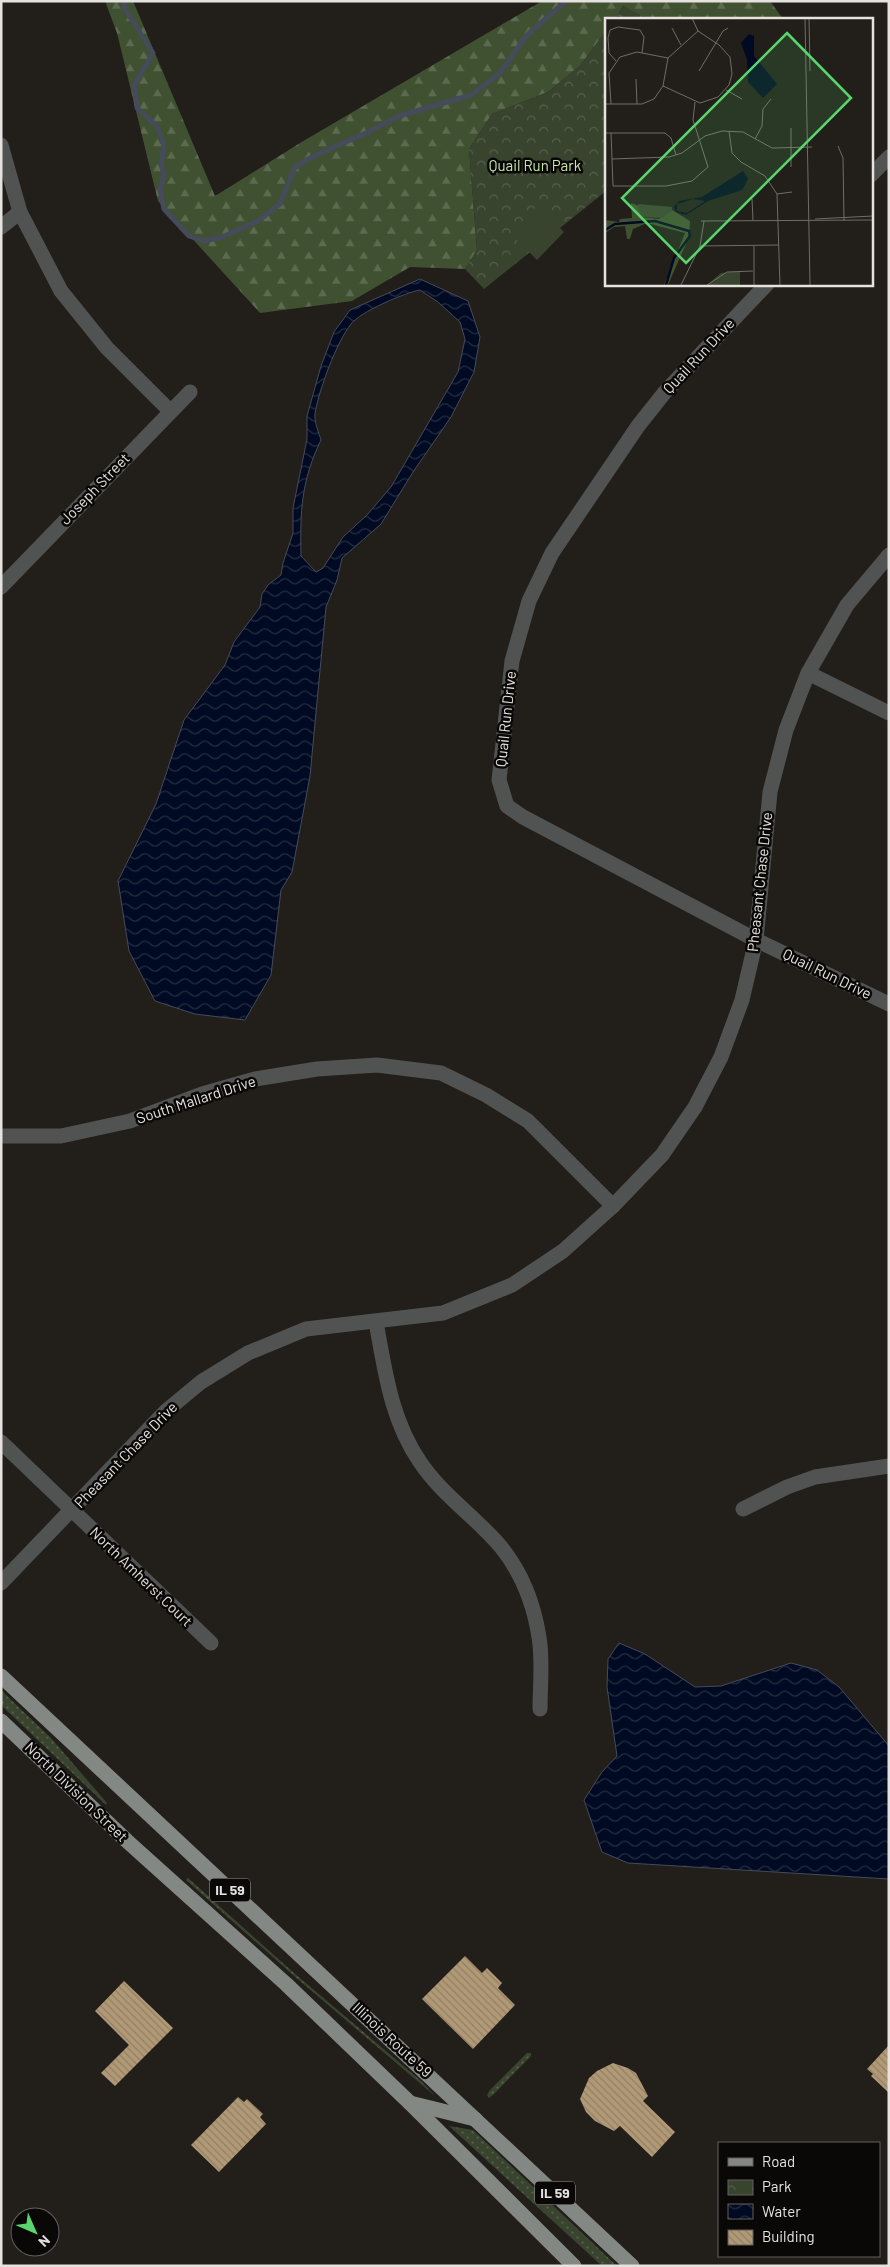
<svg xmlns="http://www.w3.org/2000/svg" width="890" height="2267" font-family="Barlow,sans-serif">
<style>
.grass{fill:url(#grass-dots)}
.forest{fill:url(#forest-firs)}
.park{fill:url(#park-crowns)}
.pitch{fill:#39442f}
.water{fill:url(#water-waves);stroke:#454b5b;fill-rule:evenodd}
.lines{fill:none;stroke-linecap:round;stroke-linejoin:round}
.stream{stroke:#454b5b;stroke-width:5}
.building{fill:url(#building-back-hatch)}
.street{stroke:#515352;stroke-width:15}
.primary{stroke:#838884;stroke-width:15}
.labels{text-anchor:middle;stroke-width:5;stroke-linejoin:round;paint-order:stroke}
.shield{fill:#0a0807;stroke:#a4a19f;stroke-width:1}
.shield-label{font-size:14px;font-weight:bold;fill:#e6e2e0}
.park-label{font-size:15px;fill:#c6e6ab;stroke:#0a0807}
.street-label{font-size:15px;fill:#e6e2e0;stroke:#0a0807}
.inset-river{fill:none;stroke:#000a22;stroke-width:2.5}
.inset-road{fill:none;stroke:#706c69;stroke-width:1}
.view{fill:#5ad56e;fill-opacity:0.15;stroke:#5ad56e;stroke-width:2.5}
.inset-edge{fill:none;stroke:#e6e2e0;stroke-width:2.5}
</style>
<defs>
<pattern id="grass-dots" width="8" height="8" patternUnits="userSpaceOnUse" patternTransform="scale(1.25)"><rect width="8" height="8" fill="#39442f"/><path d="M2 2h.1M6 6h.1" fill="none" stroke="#565f4d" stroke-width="1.8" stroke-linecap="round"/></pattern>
<pattern id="forest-firs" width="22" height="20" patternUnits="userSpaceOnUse" patternTransform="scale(1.25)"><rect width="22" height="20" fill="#405131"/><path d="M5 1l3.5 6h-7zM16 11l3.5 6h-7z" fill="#5c6a4f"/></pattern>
<pattern id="park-crowns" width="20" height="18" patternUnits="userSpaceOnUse" patternTransform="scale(1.25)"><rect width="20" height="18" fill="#39442f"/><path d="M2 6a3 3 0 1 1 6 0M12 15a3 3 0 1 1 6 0" fill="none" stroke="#565f4d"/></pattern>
<pattern id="water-waves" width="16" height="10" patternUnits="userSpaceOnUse" patternTransform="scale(1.25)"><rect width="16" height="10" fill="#000a22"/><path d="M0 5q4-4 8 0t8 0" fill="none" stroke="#252d42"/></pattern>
<pattern id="building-back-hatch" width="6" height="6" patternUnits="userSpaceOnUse" patternTransform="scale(1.25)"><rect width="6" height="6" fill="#b19976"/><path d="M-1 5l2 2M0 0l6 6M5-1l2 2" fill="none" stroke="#918067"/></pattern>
</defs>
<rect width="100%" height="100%" fill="#221e1a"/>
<g class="grass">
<polygon points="1,1690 51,1738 107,1803 106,1805 1,1705"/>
<polygon points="188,1878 294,1973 420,2080 435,2096 293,1975 186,1880"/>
<polygon points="527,2053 531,2053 531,2056 494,2094 489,2098 487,2095 490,2090"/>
<polygon points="449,2126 473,2130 617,2266 602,2266"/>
</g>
<polygon class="forest" points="105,1 133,1 215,196 300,143 542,1 770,1 783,19 646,19 623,6 615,19 606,19 606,31 580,66 548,92 492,114 469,149 477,250 465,269 410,267 352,301 260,313 158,201 117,33"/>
<g class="park">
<polygon points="623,6 645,17 646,19 615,19"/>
<polygon points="606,31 606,191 484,289 465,269 477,250 469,149 492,114 548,92 580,66"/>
</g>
<polygon class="pitch" points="538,205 564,232 537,260 511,234"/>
<g class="water">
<path d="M420 279 468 301 480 337 474 372 451 417 413 472 381 524 342 558 337 580 326 607 310 776 292 872 281 890 271 975 245 1020 195 1014 155 1001 129 951 118 881 156 804 184 720 225 665 234 642 260 607 262 594 268 585 281 575 283 563 293 533V508L307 439V416L321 366 334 332 350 310ZM420 290 438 302 460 322 465 339 458 372 391 487 367 515 343 537 323 568 316 572 301 556C300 512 301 481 321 440 319 433 314 422 315 414 318 392 337 341 351 324 360 312 404 293 420 290Z"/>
<polygon points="619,1643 645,1654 695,1687 721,1686 791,1663 817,1670 839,1687 889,1746 889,1879 628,1863 602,1852 584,1800 602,1772 617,1756 607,1687 608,1659"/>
</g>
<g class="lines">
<polyline class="stream" points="124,1 125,9 153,53 134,85 137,108 157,126 164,145 161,164 164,175 160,190 164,209 189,236 204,241 222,237 258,221 280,204 295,167 314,156 366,133 399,116 471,95 499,74 526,36 566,1"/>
</g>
<g class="building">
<polygon points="465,1956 482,1973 487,1968 502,1983 498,1988 515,2005 473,2049 422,1999"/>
<polygon points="124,1981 173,2028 115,2086 101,2073 129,2045 95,2011"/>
<polygon points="889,2045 889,2093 871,2076 873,2074 867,2069"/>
<polygon points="613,2063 628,2068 636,2073 648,2096 643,2101 675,2132 652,2157 620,2126 614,2131 595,2121 586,2112 580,2099 589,2078 597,2071"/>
<polygon points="238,2097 244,2102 247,2099 263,2114 260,2117 266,2124 219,2172 191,2145"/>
</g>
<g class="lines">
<g class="street">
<polyline points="1,145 20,212 61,291 107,348 170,411"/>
<polyline points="871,175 889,157"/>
<polyline points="1,227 20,212"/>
<polyline points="767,284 665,392 638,426 552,553 529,601 512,661 499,780 507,806 523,817 756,940 889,1004"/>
<polyline points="1,587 190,392"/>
<polyline points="808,673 889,713"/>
<polyline points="1,1136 61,1136 130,1121 202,1094 255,1079 317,1069 377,1065 441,1073 486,1095 528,1121 613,1206"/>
<path d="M376 1322C385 1371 391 1420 420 1462 442 1495 476 1517 501 1547 522 1573 534 1605 539 1637 543 1660 540 1686 540 1709"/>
<polyline points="1,1442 211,1643"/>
<polyline points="743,1509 787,1487 815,1477 889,1466"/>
<polyline points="1,1583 166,1411 201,1382 248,1353 306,1329 443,1313 512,1285 563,1251 613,1206 662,1155 695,1107 721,1057 742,1000 756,940 770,792 786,730 808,673 847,605 889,555"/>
</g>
<g class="primary">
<polyline points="1,1676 632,2266"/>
<polyline points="1,1721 127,1841 286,1984 410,2103 574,2266"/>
<polyline points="410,2103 475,2119"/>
</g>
</g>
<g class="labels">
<g class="shield">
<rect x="210" y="1878.5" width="40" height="23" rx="4"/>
<rect x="535" y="2181.5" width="40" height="23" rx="4"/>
</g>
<g class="shield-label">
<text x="230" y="1895">IL 59</text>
<text x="555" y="2198">IL 59</text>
</g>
<g class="park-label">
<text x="535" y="171">Quail Run Park</text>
</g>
<g class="street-label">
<text transform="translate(699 356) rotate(-47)" y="5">Quail Run Drive</text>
<text transform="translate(95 489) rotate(-46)" y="5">Joseph Street</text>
<text transform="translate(506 719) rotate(-84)" y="5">Quail Run Drive</text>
<text transform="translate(760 882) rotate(-84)" y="5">Pheasant Chase Drive</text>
<text transform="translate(827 974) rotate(26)" y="5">Quail Run Drive</text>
<text transform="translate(196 1100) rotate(-18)" y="5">South Mallard Drive</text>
<text transform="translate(126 1455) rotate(-46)" y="5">Pheasant Chase Drive</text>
<text transform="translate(141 1577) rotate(44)" y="5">North Amherst Court</text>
<text transform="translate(76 1792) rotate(44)" y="5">North Division Street</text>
<text transform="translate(392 2040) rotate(43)" y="5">Illinois Route 59</text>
</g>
</g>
<g transform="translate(605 18)">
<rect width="268" height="268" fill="#221e1a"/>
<path d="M26 185 37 189 36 199 54 201 67 192 85 203 84 219 63 267H59L80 215 42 205 28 211 25 221H22L20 208 9 209 0 215V202L14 204 15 201 27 200Z" fill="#405131"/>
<path d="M33 186 67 189V192L58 200 36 199ZM135 253V267H102L116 255Z" fill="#39442f"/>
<path d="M144 16 149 18V38L172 66 158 80 143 64 142 41 136 25ZM138 153 143 161 137 172 103 183 81 197 71 194 69 189 74 183 97 179ZM88 181 100 183 82 195 72 193V186Z" fill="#000a22" fill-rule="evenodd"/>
<path class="inset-river" d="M0 212 10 206 50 203 84 213 85 218 69 240 61 267"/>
<path class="inset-road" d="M200 0 205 267M204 0 205 53M67 10 76 27M11 43 4 35 3 20 5 12 13 9 35 12 39 19 37 35M94 53 118 13 123 10M31 61 32 86M58 68 95 85 113 79 124 67 127 56 125 39 114 27 93 13 87 0M121 72 137 81M0 86H37L49 81 58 68 63 40 93 13M6 86 4 55 15 39 32 34 63 40M186 110V149M124 113 127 135 136 144 160 158 172 176 175 267M0 115H60L66 120 71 137M6 115 8 168H61L87 163 103 149 88 102 90 84M150 121 157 108 158 91 166 81M233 128 238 140 239 203M7 141 64 139 77 135 100 118 117 113 138 114 167 130 207 129M172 176 187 174M147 181 148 202M210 201 268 198M96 203 268 202M95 228 174 227M76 267 95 228 99 203M102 267 122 254 148 253M149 267V228"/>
<path class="view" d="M182 15 246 80 81 245 17 180Z"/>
<rect width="268" height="268" class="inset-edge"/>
</g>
<rect width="890" height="2267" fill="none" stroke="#e6e2e0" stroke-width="5"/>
<rect x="718" y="2142" width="162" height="115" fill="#0a0807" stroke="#625f5e"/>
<rect x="728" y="2158" width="25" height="8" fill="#838884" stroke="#625f5e"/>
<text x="762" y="2167" font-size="15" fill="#e6e2e0">Road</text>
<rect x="728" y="2180" width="25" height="15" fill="url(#park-crowns)" stroke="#625f5e"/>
<text x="762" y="2192" font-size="15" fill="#e6e2e0">Park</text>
<rect x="728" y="2204" width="25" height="15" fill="url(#water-waves)" stroke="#625f5e"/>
<text x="762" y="2217" font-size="15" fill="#e6e2e0">Water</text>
<rect x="728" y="2230" width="25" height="15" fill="url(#building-back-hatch)" stroke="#625f5e"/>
<text x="762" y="2242" font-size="15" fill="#e6e2e0">Building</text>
<g transform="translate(35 2232) rotate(135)"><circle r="24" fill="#0a0807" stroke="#625f5e"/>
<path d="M0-4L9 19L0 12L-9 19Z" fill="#5ad56e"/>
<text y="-8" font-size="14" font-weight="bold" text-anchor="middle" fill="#e6e2e0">N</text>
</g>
</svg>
